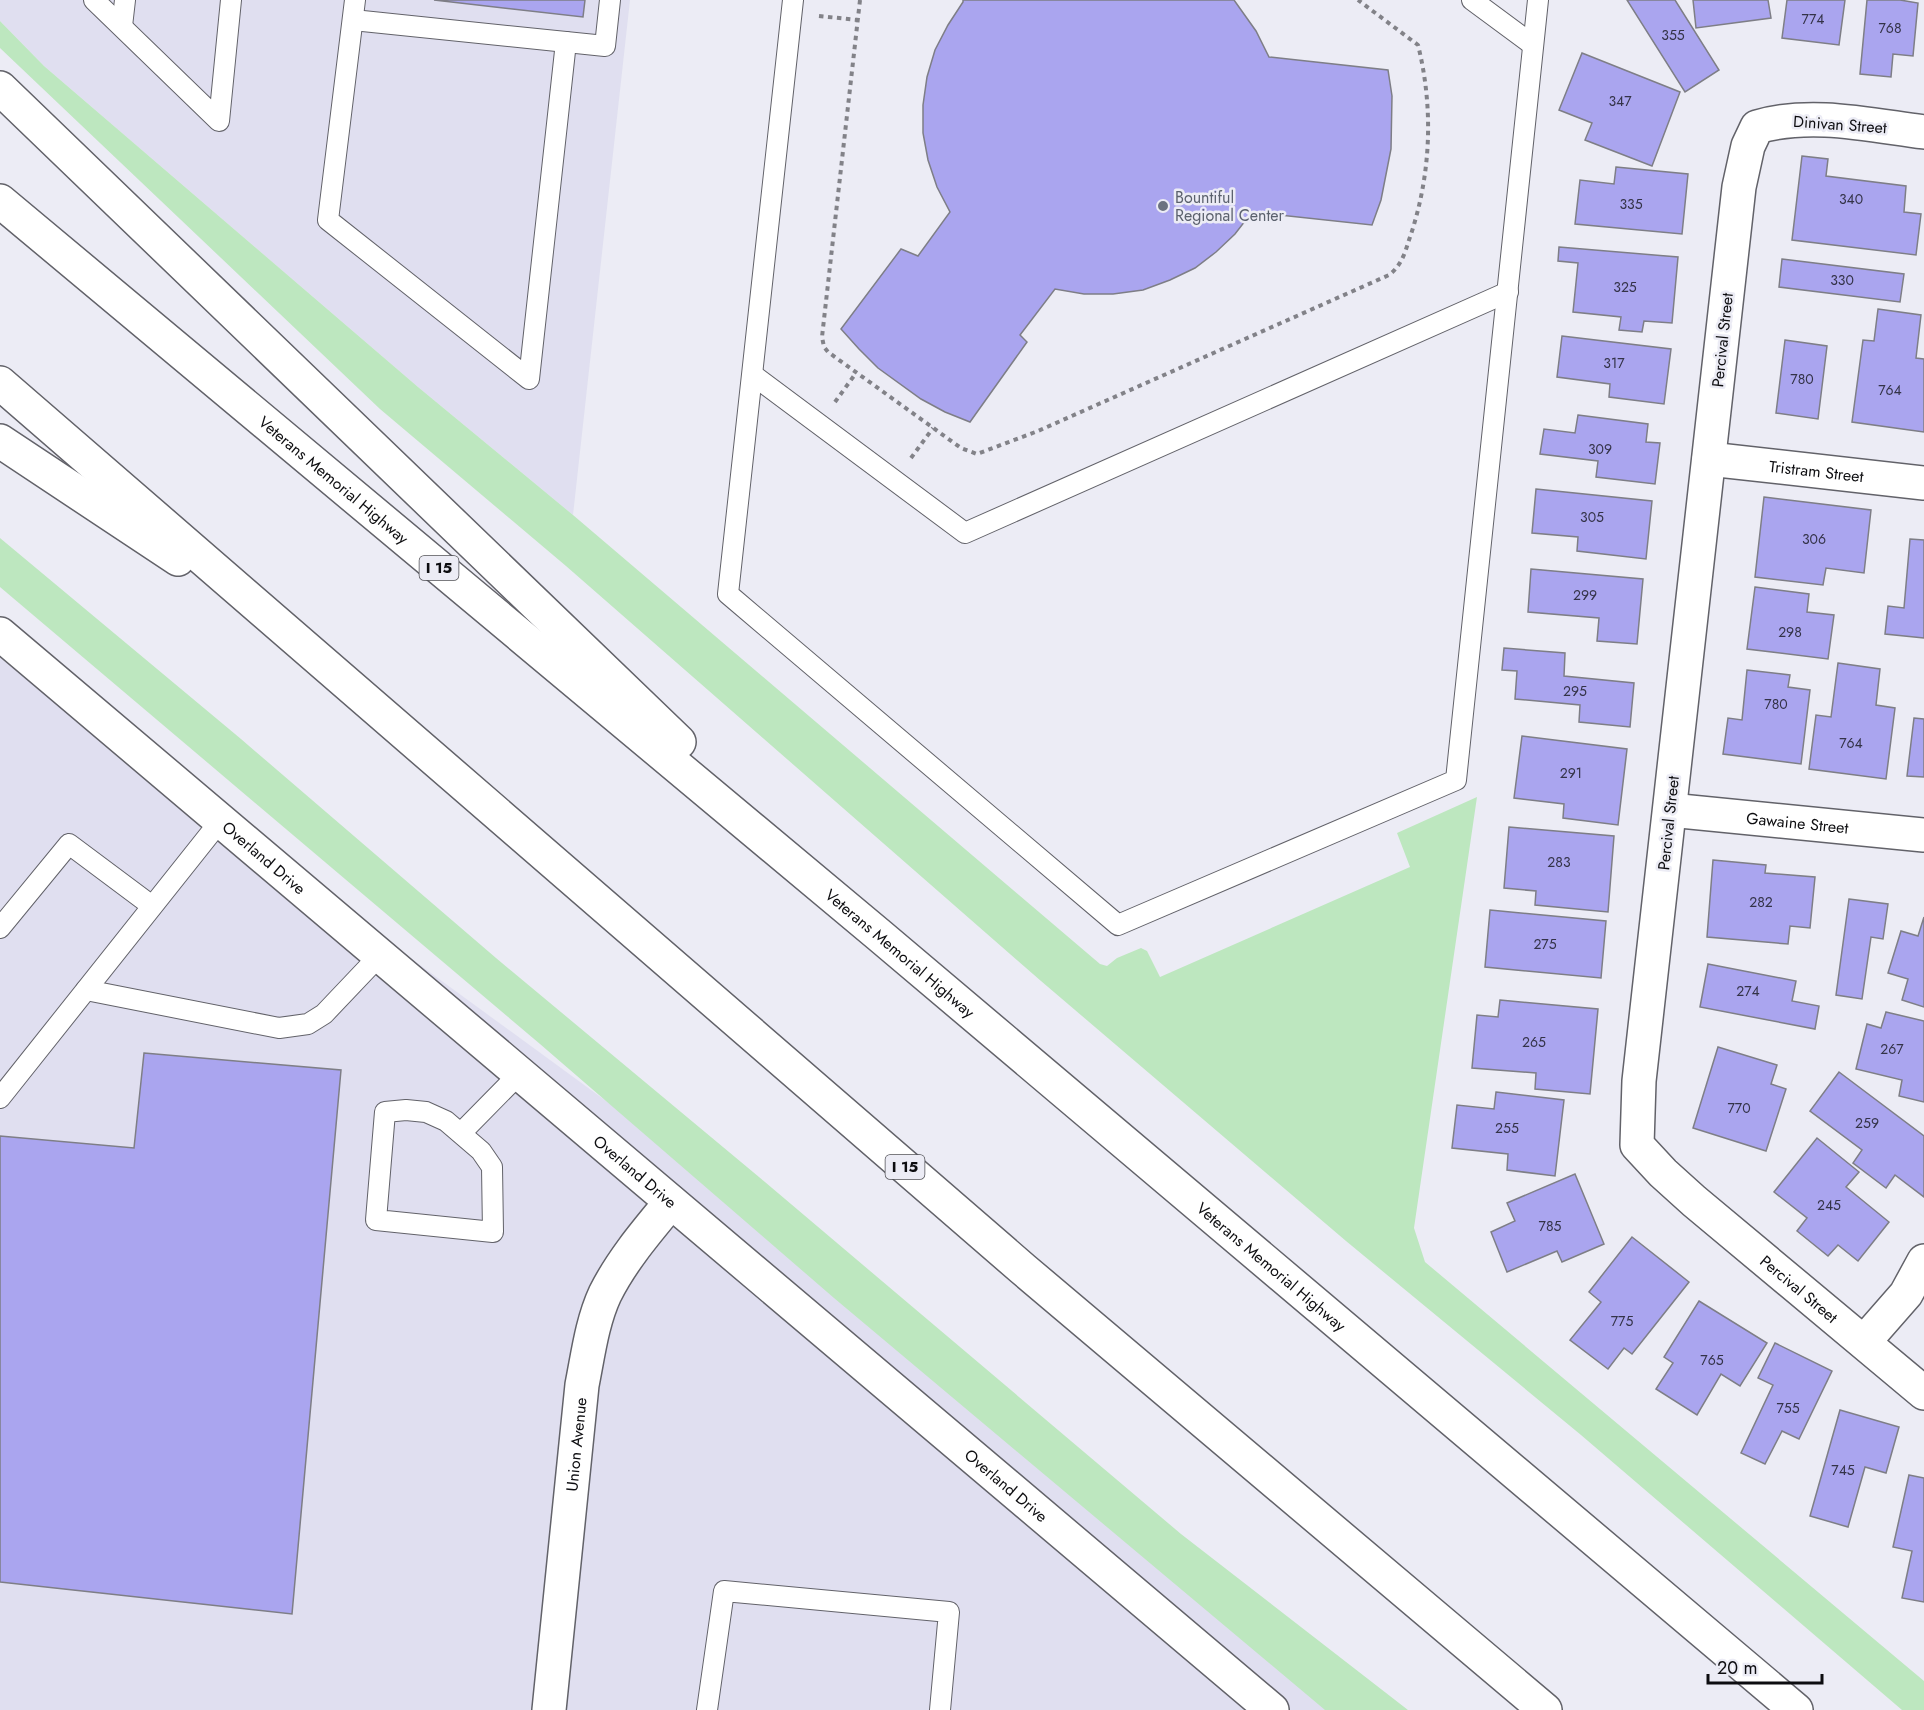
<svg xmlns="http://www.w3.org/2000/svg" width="1924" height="1710" font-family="Jost,sans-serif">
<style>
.built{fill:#e0dff0}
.green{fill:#bde7bf}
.building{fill:#aaa5ef;stroke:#7e7e86;stroke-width:1.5}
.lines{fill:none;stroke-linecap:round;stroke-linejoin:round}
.service-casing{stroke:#626269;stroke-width:22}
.minor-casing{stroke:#626269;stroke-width:36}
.motorway-casing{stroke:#626269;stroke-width:36}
.path{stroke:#828288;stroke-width:4;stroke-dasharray:4.5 4.5;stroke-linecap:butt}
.service{stroke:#fff;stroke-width:20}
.minor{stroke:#fff;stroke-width:33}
.motorway{stroke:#fff;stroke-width:33}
.worship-dot{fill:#6b7280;stroke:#ececf5;stroke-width:2}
.labels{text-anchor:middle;stroke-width:5;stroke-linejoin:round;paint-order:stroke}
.number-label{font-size:14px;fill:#343348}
.shield{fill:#ececf5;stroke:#505055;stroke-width:1.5}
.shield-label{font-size:15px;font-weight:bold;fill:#0d0d10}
.street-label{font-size:16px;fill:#0d0d10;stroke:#ececf5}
.worship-label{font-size:16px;fill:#5b616d;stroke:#ececf5;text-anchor:start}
</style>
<rect width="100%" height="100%" fill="#ececf5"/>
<g class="built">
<polygon points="0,0 630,0 573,515 418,387 44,66 0,21"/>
<polygon points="0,658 870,1294 1367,1710 0,1710"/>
</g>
<g class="green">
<polygon points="0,21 44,66 418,387 573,515 1100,964 1107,966 1117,958 1141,948 1147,951 1160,977 1410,867 1397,833 1477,797 1414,1228 1425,1262 1924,1681 1924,1710 1902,1710 1581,1435 1346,1241 1041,981 566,566 380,409 0,48"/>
<polygon points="0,538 241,739 496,958 759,1177 1181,1534 1408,1710 1325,1710 834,1298 540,1044 0,587"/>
</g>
<g class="building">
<polygon points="434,0 585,0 583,17"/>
<polygon points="963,0 1234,0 1256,31 1269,57 1388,70 1392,96 1391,149 1381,200 1372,225 1252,212 1235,234 1216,252 1195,268 1170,280 1143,290 1113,294 1084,294 1055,289 1020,335 1027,342 970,422 945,412 921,399 878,368 859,349 841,329 901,249 918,256 950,212 937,187 928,160 923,133 923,105 927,77 935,50 948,25 963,2"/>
<polygon points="1627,0 1675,0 1719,70 1685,92"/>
<polygon points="1693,0 1768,0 1771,18 1696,28"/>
<polygon points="1787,0 1845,0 1839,45 1782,38"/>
<polygon points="1867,0 1900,0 1918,3 1913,56 1893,54 1891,77 1860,74"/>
<polygon points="1582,53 1680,92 1652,166 1585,140 1592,123 1559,110"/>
<polygon points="1802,156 1828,159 1826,176 1906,186 1904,212 1921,214 1916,255 1792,240"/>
<polygon points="1616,167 1688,174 1682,234 1575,224 1580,180 1614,184"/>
<polygon points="1559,247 1678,257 1672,323 1644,321 1642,332 1619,330 1621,317 1573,312 1578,263 1558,261"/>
<polygon points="1782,259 1904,274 1900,302 1779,287"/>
<polygon points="1878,309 1921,315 1916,358 1924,359 1924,432 1852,422 1863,340 1874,341"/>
<polygon points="1562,336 1671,349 1664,404 1609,397 1610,384 1557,377"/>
<polygon points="1785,340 1827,346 1818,419 1776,413"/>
<polygon points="1578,415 1648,424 1646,442 1660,443 1655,484 1596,477 1598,461 1540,454 1544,429 1575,433"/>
<polygon points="1536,489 1652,501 1646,559 1577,551 1578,537 1532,533"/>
<polygon points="1764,497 1871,510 1864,573 1826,568 1823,585 1755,577"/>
<polygon points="1910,539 1924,540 1924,638 1885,634 1888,606 1904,608"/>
<polygon points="1531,569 1643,579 1637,644 1597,641 1599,618 1528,612"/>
<polygon points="1755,587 1809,594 1807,612 1834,615 1828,659 1747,649"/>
<polygon points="1504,648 1565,653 1564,676 1634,683 1630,727 1579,722 1580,705 1515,699 1517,671 1502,670"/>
<polygon points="1838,663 1880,669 1876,705 1895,708 1886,779 1809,769 1816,715 1831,717"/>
<polygon points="1747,670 1790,675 1788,687 1810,690 1801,764 1723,754 1728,718 1742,720"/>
<polygon points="1914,718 1924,719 1924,777 1907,776"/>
<polygon points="1522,736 1627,749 1618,825 1563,818 1564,804 1514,798"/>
<polygon points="1509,827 1614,836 1608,912 1535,905 1536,891 1504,888"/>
<polygon points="1713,860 1766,865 1765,873 1815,877 1810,928 1790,926 1788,944 1707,937"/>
<polygon points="1849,899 1888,904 1883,939 1871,937 1862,999 1836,995"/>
<polygon points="1490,910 1606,921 1601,978 1485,967"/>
<polygon points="1924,917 1924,1007 1902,1000 1908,979 1888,973 1901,931 1918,936"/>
<polygon points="1708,964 1796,981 1792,1001 1819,1006 1815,1029 1700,1007"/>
<polygon points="1500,1000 1598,1009 1590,1094 1535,1089 1536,1073 1472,1068 1477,1015 1498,1017"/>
<polygon points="1886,1012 1924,1021 1924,1102 1899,1096 1902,1080 1856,1069 1867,1024 1881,1028"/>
<polygon points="1718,1047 1777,1065 1771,1084 1786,1089 1766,1151 1693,1128"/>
<polygon points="144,1053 341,1070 292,1614 0,1582 0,1136 134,1148"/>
<polygon points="1839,1072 1924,1136 1924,1197 1895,1175 1886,1188 1853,1163 1862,1150 1810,1111"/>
<polygon points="1496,1092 1564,1100 1555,1176 1507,1170 1508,1154 1452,1148 1457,1105 1494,1109"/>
<polygon points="1817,1138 1859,1172 1846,1187 1889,1222 1858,1261 1838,1245 1828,1256 1797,1231 1807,1218 1774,1192"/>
<polygon points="1575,1174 1604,1244 1562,1262 1557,1251 1507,1272 1491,1232 1515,1221 1507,1203"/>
<polygon points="1632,1237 1689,1282 1632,1354 1624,1348 1608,1369 1570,1340 1601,1302 1589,1292"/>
<polygon points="1699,1301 1767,1343 1740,1386 1721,1374 1697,1415 1656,1389 1673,1363 1664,1357"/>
<polygon points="1775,1343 1832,1371 1799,1439 1782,1431 1765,1464 1741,1453 1773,1385 1758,1378"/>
<polygon points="1840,1410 1899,1427 1886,1473 1865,1467 1848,1527 1810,1516"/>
<polygon points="1909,1475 1924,1478 1924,1602 1902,1598 1912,1551 1893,1547"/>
</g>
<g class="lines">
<defs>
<g id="service">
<polyline points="94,0 219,121 231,0"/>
<polyline points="355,0 328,220 529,379 566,42"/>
<polyline points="793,0 728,594 1118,925 1456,780 1538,0"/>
<polyline points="1472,0 1533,45"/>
<polyline points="353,20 605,46 610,0"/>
<polyline points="122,26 125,0"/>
<polyline points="753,375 965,533 1508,292"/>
<polyline points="0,928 69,844 152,906"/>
<polyline points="86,990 279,1028 308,1024 324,1014 380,955"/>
<polyline points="0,1098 221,820"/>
<polygon points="406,1110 426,1112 446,1121 481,1151 492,1167 493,1232 376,1220 385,1112"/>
<polyline points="461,1133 520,1073"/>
<polyline points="707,1710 724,1591 949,1612 940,1710"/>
</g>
<g id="minor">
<path id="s1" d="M1924 132C1870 125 1811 111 1757 127L1748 146 1739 187 1639 1081 1637 1145 1663 1173 1694 1201 1924 1393"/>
<path id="s2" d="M1709 459 1924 483"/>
<path id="s3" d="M0 634 1272 1710"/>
<path id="s4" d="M1670 810 1924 835"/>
<polyline points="1864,1342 1906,1294 1924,1261"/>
<path id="s5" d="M549 1710 582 1385C588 1355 592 1322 605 1294 622 1260 647 1231 671 1202"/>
</g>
<g id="motorway">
<polyline points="0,88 679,742"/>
<path id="s6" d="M0 201 879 935 1796 1710"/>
<polyline points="0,383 1023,1269 1545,1710"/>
<polyline points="0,441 178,559"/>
</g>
</defs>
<use href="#service" class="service-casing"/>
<use href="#minor" class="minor-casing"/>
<use href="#motorway" class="motorway-casing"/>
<g class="path">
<path d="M860 0 822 337 824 347 828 352 961 448 977 454 1038 431 1389 275C1401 266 1405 253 1409 240 1431 177 1434 109 1418 45L1358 0"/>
<polyline points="819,16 858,20"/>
<polyline points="835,402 856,373"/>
<polyline points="911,458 933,428"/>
</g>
<use href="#service" class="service"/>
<use href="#minor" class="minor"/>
<use href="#motorway" class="motorway"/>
</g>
<circle class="worship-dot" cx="1163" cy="206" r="6"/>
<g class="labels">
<g class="number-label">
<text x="1813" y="24">774</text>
<text x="1890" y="33">768</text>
<text x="1673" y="40">355</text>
<text x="1620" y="106">347</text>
<text x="1851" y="204">340</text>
<text x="1631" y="209">335</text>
<text x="1842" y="285">330</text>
<text x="1625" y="292">325</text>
<text x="1614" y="368">317</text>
<text x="1802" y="384">780</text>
<text x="1890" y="395">764</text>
<text x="1600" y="454">309</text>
<text x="1592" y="522">305</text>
<text x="1814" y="544">306</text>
<text x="1585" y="600">299</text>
<text x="1790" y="637">298</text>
<text x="1575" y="696">295</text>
<text x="1776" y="709">780</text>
<text x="1851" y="748">764</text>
<text x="1571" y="778">291</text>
<text x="1559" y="867">283</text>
<text x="1761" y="907">282</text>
<text x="1545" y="949">275</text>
<text x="1748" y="996">274</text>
<text x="1534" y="1047">265</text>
<text x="1892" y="1054">267</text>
<text x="1739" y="1113">770</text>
<text x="1867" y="1128">259</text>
<text x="1507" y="1133">255</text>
<text x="1829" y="1210">245</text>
<text x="1550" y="1231">785</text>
<text x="1622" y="1326">775</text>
<text x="1712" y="1365">765</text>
<text x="1788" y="1413">755</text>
<text x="1843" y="1475">745</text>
</g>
<g class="shield">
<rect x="419.5" y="556" width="39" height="24" rx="4.5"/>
<rect x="885.5" y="1155" width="39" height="24" rx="4.5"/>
</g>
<g class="shield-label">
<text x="439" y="573">I 15</text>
<text x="905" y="1172">I 15</text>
</g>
<g class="street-label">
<text transform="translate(1840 124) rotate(4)" y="6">Dinivan Street</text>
<text transform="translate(1722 340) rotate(-84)" y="6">Percival Street</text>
<text dy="6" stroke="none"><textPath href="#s2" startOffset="108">Tristram Street</textPath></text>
<text dy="6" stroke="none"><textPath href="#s6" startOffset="435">Veterans Memorial Highway</textPath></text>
<text transform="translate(1668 823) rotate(-84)" y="6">Percival Street</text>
<text dy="6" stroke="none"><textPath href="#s4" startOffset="128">Gawaine Street</textPath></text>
<text dy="6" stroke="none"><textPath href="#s3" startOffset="346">Overland Drive</textPath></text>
<text dy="6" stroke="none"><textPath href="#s6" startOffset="1173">Veterans Memorial Highway</textPath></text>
<text dy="6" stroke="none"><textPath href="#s3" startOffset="832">Overland Drive</textPath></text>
<text dy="6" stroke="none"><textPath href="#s6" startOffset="1659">Veterans Memorial Highway</textPath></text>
<text dy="6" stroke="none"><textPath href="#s1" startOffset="1412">Percival Street</textPath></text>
<text dy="6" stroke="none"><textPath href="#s5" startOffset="267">Union Avenue</textPath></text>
<text dy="6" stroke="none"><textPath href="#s3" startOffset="1318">Overland Drive</textPath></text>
</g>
<g class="worship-label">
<text x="1175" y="203">Bountiful<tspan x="1175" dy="18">Regional Center</tspan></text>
</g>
</g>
<path d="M1708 1674v9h114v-9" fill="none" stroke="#0d0d10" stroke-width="3"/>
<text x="1717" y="1674" font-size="18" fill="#0d0d10" stroke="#ececf5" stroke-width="4.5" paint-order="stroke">20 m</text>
</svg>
